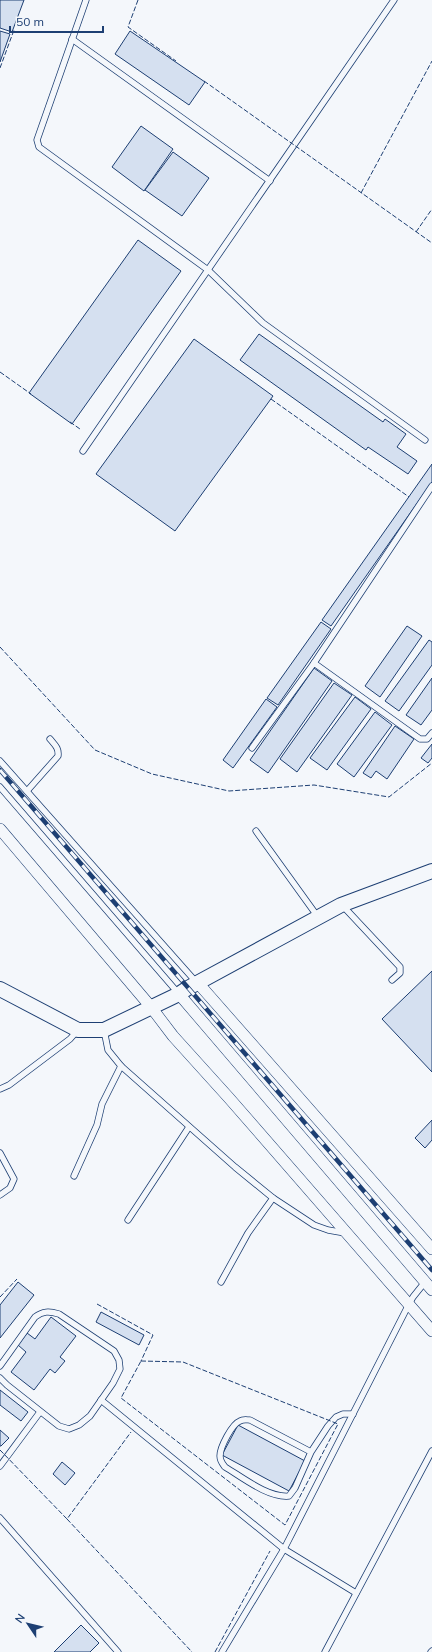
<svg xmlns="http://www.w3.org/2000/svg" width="432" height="1652" font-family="Mulish,sans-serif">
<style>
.building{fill:#d5e0f0;stroke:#1d3f73}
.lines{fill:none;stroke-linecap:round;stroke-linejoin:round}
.service-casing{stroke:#1d3f73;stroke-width:7}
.minor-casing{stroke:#1d3f73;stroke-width:12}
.tertiary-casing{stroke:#1d3f73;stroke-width:16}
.service{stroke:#f4f7fb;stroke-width:5.5}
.minor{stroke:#f4f7fb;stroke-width:11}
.tertiary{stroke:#f4f7fb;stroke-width:14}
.rail-casing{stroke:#1d3f73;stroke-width:4.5}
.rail{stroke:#f4f7fb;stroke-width:3;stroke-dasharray:9;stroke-linecap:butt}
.fence{stroke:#1d3f73;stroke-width:1;stroke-dasharray:5 2;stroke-linecap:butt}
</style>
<rect width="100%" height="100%" fill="#f4f7fb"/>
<g class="building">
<polygon points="0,0 24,0 12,32 0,28"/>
<polygon points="0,31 10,34 0,62"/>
<polygon points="130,31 205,82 189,105 115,54"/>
<polygon points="141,126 173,149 144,191 112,167"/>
<polygon points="173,152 209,178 182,216 145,190"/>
<polygon points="138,240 181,271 72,424 29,393"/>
<polygon points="259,334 383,422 385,419 406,434 397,447 417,461 408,474 368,447 366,450 240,360"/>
<polygon points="194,339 273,396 175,531 96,474"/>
<polygon points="432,464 432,482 331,626 322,620"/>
<polygon points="321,622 331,629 278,705 267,698"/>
<polygon points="407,626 422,636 380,697 365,686"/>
<polygon points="429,640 432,642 432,665 399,711 385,701"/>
<polygon points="314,668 332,681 268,773 250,760"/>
<polygon points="432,678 432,710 421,725 406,715"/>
<polygon points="334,683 352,695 297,772 280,759"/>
<polygon points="355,697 371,709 327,770 310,758"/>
<polygon points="266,699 277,707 233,768 223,760"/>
<polygon points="375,712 392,725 354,777 337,764"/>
<polygon points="395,726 414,739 387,779 376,771 371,778 363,773"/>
<polygon points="432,744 432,758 428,763 421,758"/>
<polygon points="432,971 432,1072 382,1019"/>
<polygon points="432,1120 432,1140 425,1148 415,1138"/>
<polygon points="18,1282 34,1295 0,1338 0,1305"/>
<polygon points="101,1312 144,1335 139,1345 96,1322"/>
<polygon points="51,1317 76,1336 60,1357 65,1361 55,1373 50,1369 34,1390 11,1372 26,1352 18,1345 27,1333 35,1339"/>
<polygon points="0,1390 28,1412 21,1421 0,1405"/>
<polygon points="238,1425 305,1461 289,1491 222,1455"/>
<polygon points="0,1430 9,1438 1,1446 0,1446"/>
<polygon points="62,1462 75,1473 65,1485 53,1474"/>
<polygon points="81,1625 99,1643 90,1652 54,1652"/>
</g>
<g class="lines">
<defs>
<g id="service">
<polyline points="86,0 37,140 39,147 208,270 263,323 425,440"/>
<polyline points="72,39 270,181"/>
<polyline points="83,451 394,0"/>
<polyline points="314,663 432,486"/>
<polyline points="252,748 314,663 420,739 427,739 432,733"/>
<polyline points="0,761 197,983"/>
<polyline points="0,787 179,994"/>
<path d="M27 791 58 756C59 748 55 745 50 739"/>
<polyline points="256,831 318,917"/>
<polyline points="342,905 400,967 400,973 392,980"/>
<polyline points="104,1030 108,1050 121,1066 235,1167 273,1198 314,1225 328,1230 345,1233"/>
<polyline points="0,1089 9,1085 70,1039 78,1030"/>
<polyline points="0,1153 14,1179 10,1188 0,1195"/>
<polyline points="74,1176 97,1125 102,1104 121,1066"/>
<polyline points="128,1220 189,1127"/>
<polyline points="221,1282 248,1233 273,1198"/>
<path d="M0 1366 35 1317C43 1311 49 1311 59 1314L114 1351 119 1360 120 1369 113 1383 90 1416 79 1425 69 1429 59 1426 7 1385 0 1378"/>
<polyline points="101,1400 284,1549 356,1593"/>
<path d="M311 1452 250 1420C247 1420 243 1419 240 1421 232 1424 220 1447 220 1456 220 1461 222 1463 225 1467 242 1477 268 1498 289 1496L295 1488 311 1452 328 1426 336 1417 343 1414H353"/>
<polyline points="0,1466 40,1412"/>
<polyline points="0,1518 118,1652"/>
<polyline points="222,1652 284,1549 409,1304 413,1297 425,1282"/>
<polyline points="325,1652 432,1451"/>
<polyline points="431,1652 432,1651"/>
</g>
<g id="minor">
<polyline points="0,829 151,1007 173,1036 229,1098 432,1331"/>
<polyline points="198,983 432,1249"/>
<polyline points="179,994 432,1290"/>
</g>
<polyline id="tertiary" points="0,989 78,1030 104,1030 179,994 188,988 341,905 432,871"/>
</defs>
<use href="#service" class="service-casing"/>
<use href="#minor" class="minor-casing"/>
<use href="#tertiary" class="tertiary-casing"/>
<use href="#service" class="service"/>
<use href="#minor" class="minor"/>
<use href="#tertiary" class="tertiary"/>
<defs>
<polyline id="rail" points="0,770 432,1270"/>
</defs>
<use href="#rail" class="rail-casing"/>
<use href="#rail" class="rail"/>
<g class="fence">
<polyline points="138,0 128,27 176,61"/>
<polyline points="0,68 14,30"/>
<polyline points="204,81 432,243"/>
<polyline points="361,193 432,61"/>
<polyline points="416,232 432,209"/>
<polyline points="0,372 31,394"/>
<polyline points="271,399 409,497"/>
<polyline points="70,422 80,429"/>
<polyline points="0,647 95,750 152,774 229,791 314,785 389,797 432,763"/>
<polyline points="0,1297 17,1279"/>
<polyline points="97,1304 153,1335 141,1361"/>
<polygon points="141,1361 183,1362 338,1424 285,1525 121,1398"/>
<polyline points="0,1450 67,1519 131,1432"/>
<polyline points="67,1519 192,1652"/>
<polyline points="215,1652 270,1551"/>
</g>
</g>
<g transform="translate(28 1624) rotate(305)" stroke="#f4f7fb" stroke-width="3" paint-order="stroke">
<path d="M0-3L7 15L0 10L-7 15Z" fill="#1d3f73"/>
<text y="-6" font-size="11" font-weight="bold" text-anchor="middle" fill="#1d3f73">N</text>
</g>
<path d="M10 26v6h93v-6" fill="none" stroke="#1d3f73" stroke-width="2"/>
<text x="16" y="26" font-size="12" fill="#1d3f73" stroke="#f4f7fb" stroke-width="3" paint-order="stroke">50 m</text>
</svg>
